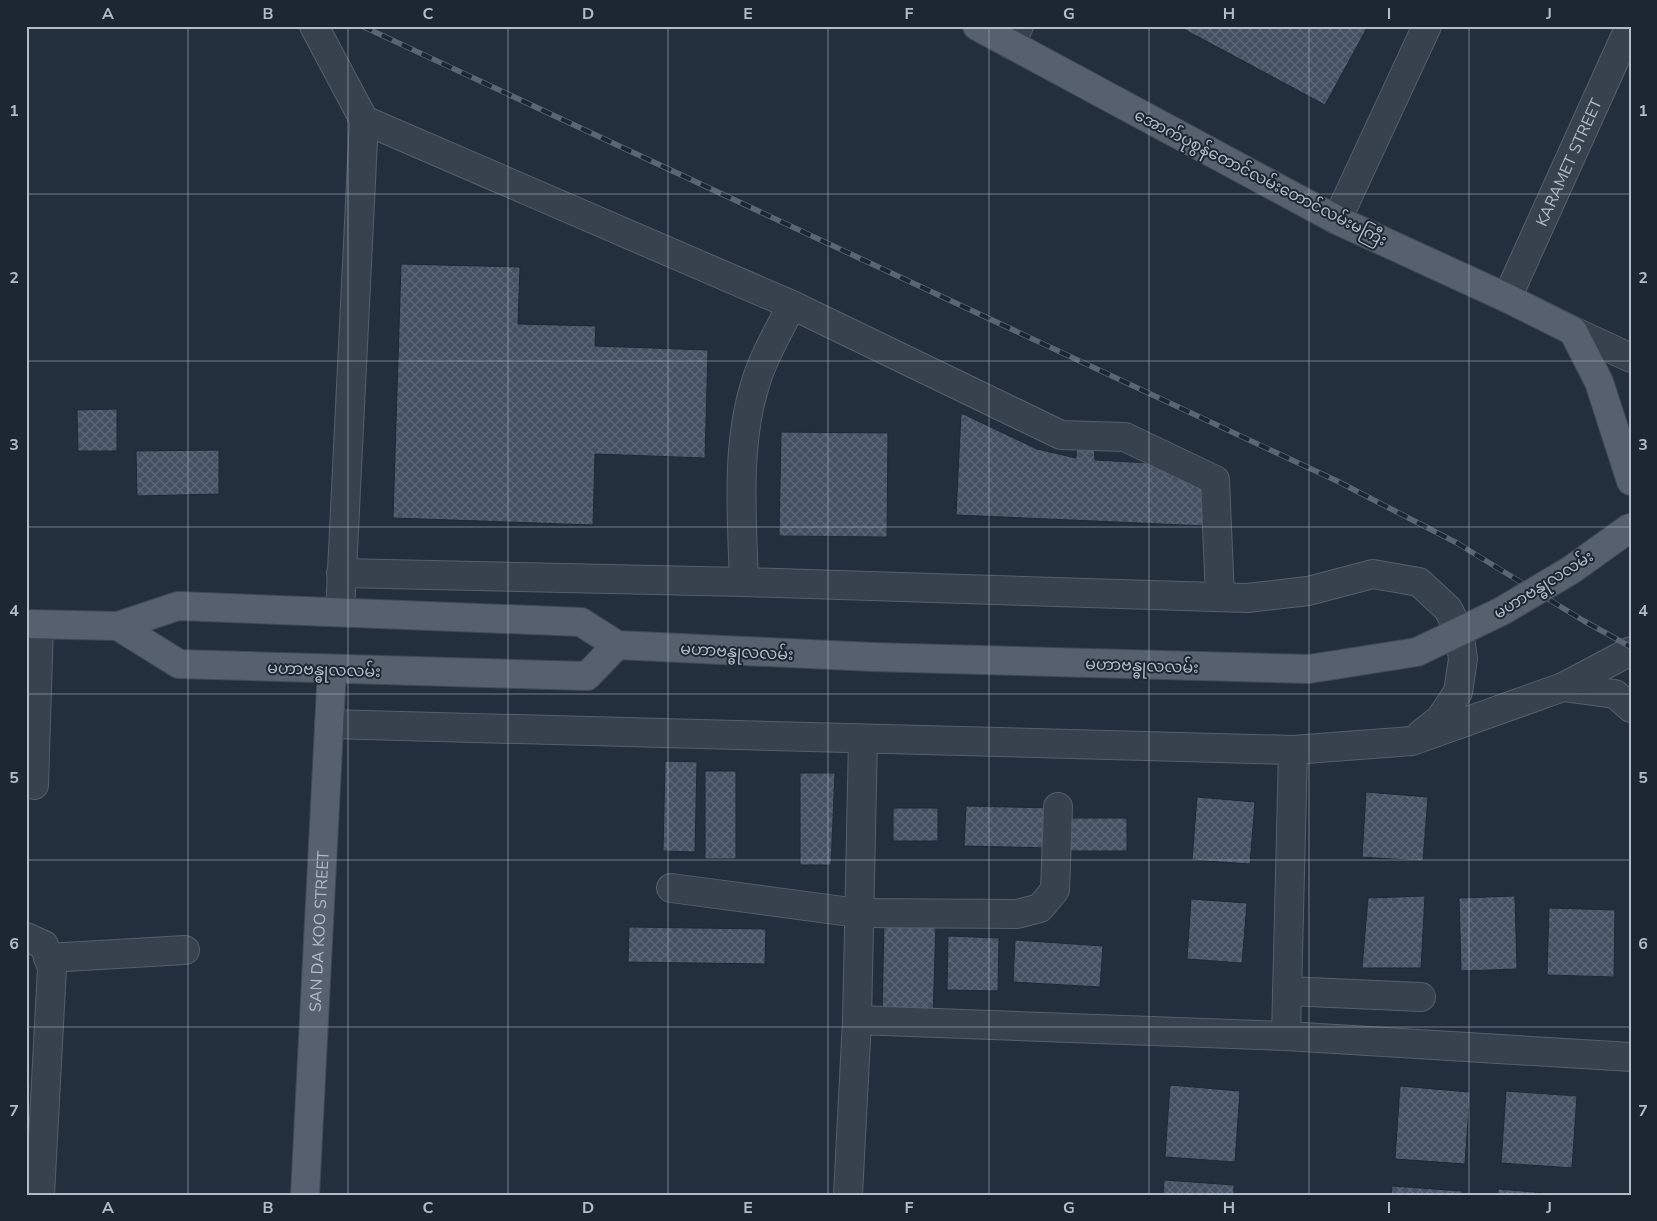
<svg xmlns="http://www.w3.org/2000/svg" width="1657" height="1221" font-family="'Nunito Sans','Noto Sans Myanmar',sans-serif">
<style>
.building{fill:url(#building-cross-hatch);stroke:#1f2835}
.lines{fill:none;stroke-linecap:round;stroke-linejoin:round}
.minor-casing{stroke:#565f6c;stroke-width:30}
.major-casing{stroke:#414a57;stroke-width:30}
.minor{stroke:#38414e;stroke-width:28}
.major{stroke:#56606e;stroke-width:28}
.rail-casing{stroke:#5a6575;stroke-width:5.5}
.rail{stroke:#1d2633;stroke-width:4;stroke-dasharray:11;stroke-linecap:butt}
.major-bridge-casing{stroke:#414a57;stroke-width:30;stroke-linecap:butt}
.major-bridge{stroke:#56606e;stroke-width:28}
.grid{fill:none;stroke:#b4bcc9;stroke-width:1;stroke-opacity:0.55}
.labels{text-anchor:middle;stroke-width:4;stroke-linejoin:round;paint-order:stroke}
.street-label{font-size:16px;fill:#b4bcc9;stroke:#1d2633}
.neatline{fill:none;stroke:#b4bcc9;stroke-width:2}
.grid-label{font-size:16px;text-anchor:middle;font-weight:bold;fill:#b4bcc9}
</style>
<defs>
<pattern id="building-cross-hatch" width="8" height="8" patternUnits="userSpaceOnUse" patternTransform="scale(1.25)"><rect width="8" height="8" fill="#455162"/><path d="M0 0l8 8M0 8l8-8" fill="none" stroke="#5d6877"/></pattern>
</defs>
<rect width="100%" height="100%" fill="#242f3e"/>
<g class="building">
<polygon points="1178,26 1368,26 1325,105"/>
<polygon points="401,264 520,267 518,324 596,326 595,346 708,350 705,458 595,454 593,525 393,518"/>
<polygon points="117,409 117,451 78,451 77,410"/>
<polygon points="961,413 1037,449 1076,458 1077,438 1094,441 1095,460 1149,463 1205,488 1207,526 956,515"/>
<polygon points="781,432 888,433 887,537 779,536"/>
<polygon points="219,450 219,494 137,496 136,451"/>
<polygon points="665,761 697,762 695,852 663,851"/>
<rect x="705" y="771" width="31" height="88"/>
<polygon points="800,773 835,773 831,865 800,865"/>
<polygon points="1366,792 1428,797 1423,861 1362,857"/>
<polygon points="1197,797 1255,802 1250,864 1192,860"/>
<polygon points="966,806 1053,808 1052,848 964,846"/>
<rect x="893" y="808" width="45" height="33"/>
<rect x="1070" y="818" width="57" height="33"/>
<polygon points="1425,896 1421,968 1362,968 1368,898"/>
<polygon points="1515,896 1517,969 1461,971 1459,898"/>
<polygon points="1191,899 1247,903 1242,963 1187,959"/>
<polygon points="1549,908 1615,910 1614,977 1547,975"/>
<polygon points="884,922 936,923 933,1017 882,1016"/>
<polygon points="629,927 766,929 765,964 628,962"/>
<polygon points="948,936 999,938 998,991 947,990"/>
<polygon points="1015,940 1103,946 1100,987 1013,982"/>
<polygon points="1170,1085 1240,1091 1235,1162 1165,1157"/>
<polygon points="1400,1086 1470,1092 1465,1164 1395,1159"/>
<polygon points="1506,1091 1577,1096 1572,1168 1501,1163"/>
<polygon points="1164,1180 1234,1185 1234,1195 1163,1195"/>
<polygon points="1392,1186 1462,1191 1462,1195 1391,1195"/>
<polygon points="1498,1189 1569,1195 1498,1195"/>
</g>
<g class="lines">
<defs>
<g id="minor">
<polyline points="314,26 364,120 340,612"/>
<polyline points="1010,44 1019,26"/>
<polyline points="364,120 792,305 1061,435 1125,437 1215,480 1220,597"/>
<polyline points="1337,220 1427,26"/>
<path id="s1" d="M1507 298 1630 26"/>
<polyline points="1573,331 1631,358"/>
<polyline points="341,573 744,582 1247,598 1308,591 1373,574 1419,582 1448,609 1459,631 1463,659 1458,692 1440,719 1421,734"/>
<path d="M744 582C742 520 736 449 754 388 762 359 778 332 792 305"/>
<polyline points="1563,687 1615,694 1631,708"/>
<polyline points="329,724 1293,750 1412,741 1563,687 1631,651"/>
<polyline points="34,785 39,625"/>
<polyline points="671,888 858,913 1017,914 1040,908 1055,890 1058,807"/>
<polyline points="26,937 44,945 52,968 40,1195"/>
<polyline points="48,958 185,950"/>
<polyline points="1287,991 1421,997"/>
<polyline points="857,1020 863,739"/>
<polyline points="1286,1036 1293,750"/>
<polyline points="848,1195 857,1020 1286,1036 1631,1057"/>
</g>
<g id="major">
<polyline points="977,26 1337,220 1507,298 1573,331 1599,382 1631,481"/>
<polyline points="26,624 118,626 178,606 581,622 617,645 873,657"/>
<polyline points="118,626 179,664 587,676 617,645"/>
<path id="s2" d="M305 1195 332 669"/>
</g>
</defs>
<use href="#minor" class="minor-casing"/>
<use href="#major" class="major-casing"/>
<use href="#minor" class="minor"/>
<use href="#major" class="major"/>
<defs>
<polyline id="rail" points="362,26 1337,481 1457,543 1584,621 1631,647"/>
</defs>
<use href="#rail" class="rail-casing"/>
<use href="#rail" class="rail"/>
<defs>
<polyline id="major-bridge" points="873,657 1309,669 1417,652 1502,611 1571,570 1631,527"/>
</defs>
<use href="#major-bridge" class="major-bridge-casing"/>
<use href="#major-bridge" class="major-bridge"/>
</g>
<path class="grid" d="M188 26V1195M348 26V1195M508 26V1195M668 26V1195M828 26V1195M989 26V1195M1149 26V1195M1309 26V1195M1469 26V1195M26 194H1631M26 361H1631M26 527H1631M26 694H1631M26 860H1631M26 1027H1631"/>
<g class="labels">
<g class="street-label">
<text dy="6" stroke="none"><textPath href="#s1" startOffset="149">KARAMET STREET</textPath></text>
<text transform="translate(1261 177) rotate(27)" y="6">အောက်ပုစွန်တောင်လမ်းတောင်လမ်းမကြီး</text>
<text transform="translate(1543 584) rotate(-32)" y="6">မဟာဗန္ဓုလလမ်း</text>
<text transform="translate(737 651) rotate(3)" y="6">မဟာဗန္ဓုလလမ်း</text>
<text transform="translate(1142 665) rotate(2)" y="6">မဟာဗန္ဓုလလမ်း</text>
<text transform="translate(324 669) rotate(2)" y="6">မဟာဗန္ဓုလလမ်း</text>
<text dy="6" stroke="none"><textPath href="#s2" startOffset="264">SAN DA KOO STREET</textPath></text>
</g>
</g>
<rect width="1657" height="1221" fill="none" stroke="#1d2633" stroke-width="55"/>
<rect x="28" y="28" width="1602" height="1166" class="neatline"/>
<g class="grid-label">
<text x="108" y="19">A</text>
<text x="268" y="19">B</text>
<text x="428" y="19">C</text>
<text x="588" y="19">D</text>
<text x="748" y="19">E</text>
<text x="909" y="19">F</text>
<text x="1069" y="19">G</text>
<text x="1229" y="19">H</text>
<text x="1389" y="19">I</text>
<text x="1549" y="19">J</text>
<text x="14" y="116">1</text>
<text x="1643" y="116">1</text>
<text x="14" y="283">2</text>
<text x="1643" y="283">2</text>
<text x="14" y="450">3</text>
<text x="1643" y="450">3</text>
<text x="14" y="616">4</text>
<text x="1643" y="616">4</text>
<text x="14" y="783">5</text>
<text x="1643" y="783">5</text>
<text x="14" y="949">6</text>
<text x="1643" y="949">6</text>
<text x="14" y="1116">7</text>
<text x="1643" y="1116">7</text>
<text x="108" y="1213">A</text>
<text x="268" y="1213">B</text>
<text x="428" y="1213">C</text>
<text x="588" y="1213">D</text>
<text x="748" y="1213">E</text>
<text x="909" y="1213">F</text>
<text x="1069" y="1213">G</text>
<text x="1229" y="1213">H</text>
<text x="1389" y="1213">I</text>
<text x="1549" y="1213">J</text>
</g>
</svg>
